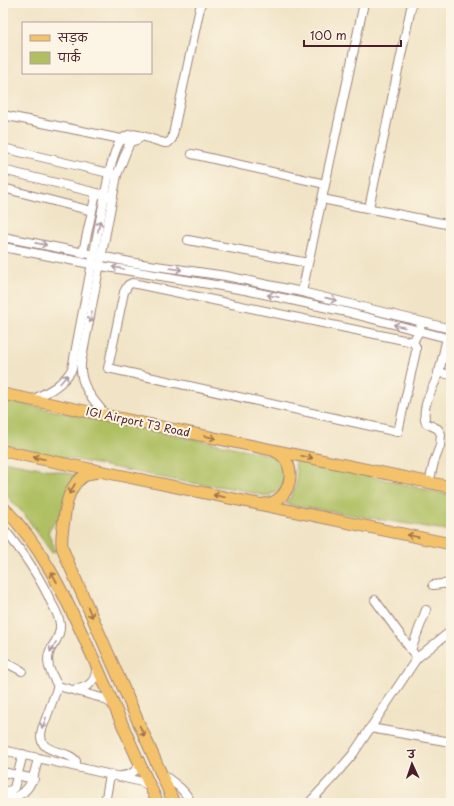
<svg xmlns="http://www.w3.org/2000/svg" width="454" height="806" font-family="'Playpen Sans','Playpen Sans Deva',sans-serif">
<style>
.green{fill:#afbf62;stroke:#7c6f46}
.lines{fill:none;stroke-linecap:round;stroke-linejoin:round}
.minor-casing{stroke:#9e8278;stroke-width:10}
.major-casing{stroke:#9e8278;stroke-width:13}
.minor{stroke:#fff;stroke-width:8}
.major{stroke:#f3c26a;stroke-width:11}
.oneway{stroke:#ae9aa0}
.oneway2{stroke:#9e704a}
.labels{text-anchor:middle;stroke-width:4;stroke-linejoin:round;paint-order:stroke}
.street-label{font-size:11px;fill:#4a1f2b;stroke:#fcf5e5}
</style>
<rect width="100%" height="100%" fill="#fcf5e5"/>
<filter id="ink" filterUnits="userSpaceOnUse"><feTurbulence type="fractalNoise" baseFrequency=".025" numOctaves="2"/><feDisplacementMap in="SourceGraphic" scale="8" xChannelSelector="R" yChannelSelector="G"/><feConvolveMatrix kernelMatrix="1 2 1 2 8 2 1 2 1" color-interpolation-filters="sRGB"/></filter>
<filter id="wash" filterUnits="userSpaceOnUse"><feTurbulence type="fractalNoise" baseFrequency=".012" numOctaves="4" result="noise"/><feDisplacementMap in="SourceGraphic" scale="16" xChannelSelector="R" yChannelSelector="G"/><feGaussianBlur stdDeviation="0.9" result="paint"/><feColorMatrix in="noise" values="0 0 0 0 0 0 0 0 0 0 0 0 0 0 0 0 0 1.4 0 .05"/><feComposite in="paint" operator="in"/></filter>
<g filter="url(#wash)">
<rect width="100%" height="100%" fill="#f1e4c6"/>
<g class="green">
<polygon points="3,400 272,455 279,460 283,465 286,480 280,491 266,496 231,488 184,482 3,445"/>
<path d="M294 459C347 469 399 484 451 495V531L285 504C299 487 298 479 294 459Z"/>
<polygon points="3,461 77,475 59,521 55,522 48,532 56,551 52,553 24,514 3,492"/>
</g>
</g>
<g filter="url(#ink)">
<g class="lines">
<defs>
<g id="minor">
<polyline points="3,115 126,140"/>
<polyline points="3,148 113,174"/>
<polyline points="192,154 325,184"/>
<polyline points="3,170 109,196"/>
<polyline points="3,188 92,211"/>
<polyline points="322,199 451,225"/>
<polyline points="369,208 412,3"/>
<polyline points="3,237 135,263 226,276 302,292 451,329"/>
<polyline points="188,240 308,263"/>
<polyline points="3,247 101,266 245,290 342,311 451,339"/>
<polyline points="83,252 96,193"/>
<polyline points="302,292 364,3"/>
<polyline points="413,342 416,347 416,351 398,432 108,368 124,292 128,285 132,283 413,342 419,331 422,322"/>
<polyline points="438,372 451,375"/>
<path d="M32 400C48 392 63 385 72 369L109 173C113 160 117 129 138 135 147 137 156 141 165 143H168L172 139 201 3"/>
<path d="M106 415C93 400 79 385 81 363L117 175 130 142 137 140 141 136"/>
<path d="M429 483 434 462 440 446 441 434 438 429 426 423C420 406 434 388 439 372 442 361 444 349 447 338"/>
<path d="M3 528C22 551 39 575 51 602 55 609 59 616 60 624 61 633 57 640 52 647 43 660 51 674 58 686L102 698 114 705"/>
<polyline points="433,585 451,583"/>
<polyline points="375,600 417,658"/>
<polyline points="411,650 426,610"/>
<polyline points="3,661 22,671"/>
<path d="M58 686 42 729C35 756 67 748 76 761L75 766"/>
<path d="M76 689C89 688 97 680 96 667"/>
<polyline points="370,728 451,742"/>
<polyline points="3,750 142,782 151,788"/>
<polyline points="3,772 34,779"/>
<path d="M162 774C174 783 185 789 191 803"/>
<path d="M121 776C130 775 138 772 140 761"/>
<polyline points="3,792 11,790 14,788 23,754"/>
<path d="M3 799C30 797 33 781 38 758"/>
<polyline points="105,803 110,775"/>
<polyline points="309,803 336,774 353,754 417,658 451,631"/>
</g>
<g id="major">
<polyline points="3,394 451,487"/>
<polyline points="3,451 451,544"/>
<path d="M98 472C72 474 66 499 64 520 63 528 61 537 62 545 63 551 66 557 68 562L174 803"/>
<path d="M263 504C291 504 301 463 275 451"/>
<path d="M3 507C41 545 63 592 85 640 110 694 132 750 158 803"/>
</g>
</defs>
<use href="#minor" class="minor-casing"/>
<use href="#major" class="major-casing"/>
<use href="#minor" class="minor"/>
<use href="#major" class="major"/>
</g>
<defs><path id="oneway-shaft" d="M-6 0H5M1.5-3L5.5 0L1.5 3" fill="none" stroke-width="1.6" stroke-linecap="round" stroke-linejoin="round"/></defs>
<g class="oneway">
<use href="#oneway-shaft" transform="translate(99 226) rotate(-79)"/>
<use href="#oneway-shaft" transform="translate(41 244) rotate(11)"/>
<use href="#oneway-shaft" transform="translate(118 268) rotate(-170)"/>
<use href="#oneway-shaft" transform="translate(176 269) rotate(8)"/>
<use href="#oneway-shaft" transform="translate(273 296) rotate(-168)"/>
<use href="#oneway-shaft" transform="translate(331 299) rotate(13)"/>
<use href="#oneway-shaft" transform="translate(91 317) rotate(101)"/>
<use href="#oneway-shaft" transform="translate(399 326) rotate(-165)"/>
<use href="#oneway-shaft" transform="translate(64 379) rotate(-48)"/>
<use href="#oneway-shaft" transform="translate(53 647) rotate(121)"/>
<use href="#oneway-shaft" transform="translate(44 723) rotate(111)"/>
</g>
<g class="oneway2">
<use href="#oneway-shaft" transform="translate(210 437) rotate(12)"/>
<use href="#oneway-shaft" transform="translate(307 457) rotate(12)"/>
<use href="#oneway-shaft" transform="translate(39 458) rotate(-168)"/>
<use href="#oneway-shaft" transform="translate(72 489) rotate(120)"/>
<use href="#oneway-shaft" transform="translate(219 496) rotate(-168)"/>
<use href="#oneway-shaft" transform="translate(413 536) rotate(-168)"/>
<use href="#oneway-shaft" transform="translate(54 577) rotate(-119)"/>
<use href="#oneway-shaft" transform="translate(90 612) rotate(66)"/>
<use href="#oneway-shaft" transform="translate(142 731) rotate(66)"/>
</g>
</g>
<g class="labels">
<g class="street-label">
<text transform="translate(138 422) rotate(12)" y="4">IGI Airport T3 Road</text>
</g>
</g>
<rect width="454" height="806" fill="none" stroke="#fcf5e5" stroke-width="16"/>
<rect x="22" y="22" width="130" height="52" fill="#fcf5e5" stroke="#b59f9b"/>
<rect x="30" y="35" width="20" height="6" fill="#f3c26a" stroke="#b59f9b"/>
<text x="58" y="42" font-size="12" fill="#4a1f2b">सड़क</text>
<rect x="30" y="52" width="20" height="12" fill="#afbf62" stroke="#b59f9b"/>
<text x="58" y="62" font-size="12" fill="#4a1f2b">पार्क</text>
<g transform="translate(412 764) rotate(357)" stroke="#fcf5e5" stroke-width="3" paint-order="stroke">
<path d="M0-3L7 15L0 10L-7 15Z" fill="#4a1f2b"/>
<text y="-6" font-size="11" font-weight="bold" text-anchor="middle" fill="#4a1f2b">उ</text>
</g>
<path d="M304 40v6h97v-6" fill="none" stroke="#4a1f2b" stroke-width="2"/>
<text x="310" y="40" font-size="12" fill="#4a1f2b" stroke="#fcf5e5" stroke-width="3" paint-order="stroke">100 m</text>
</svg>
